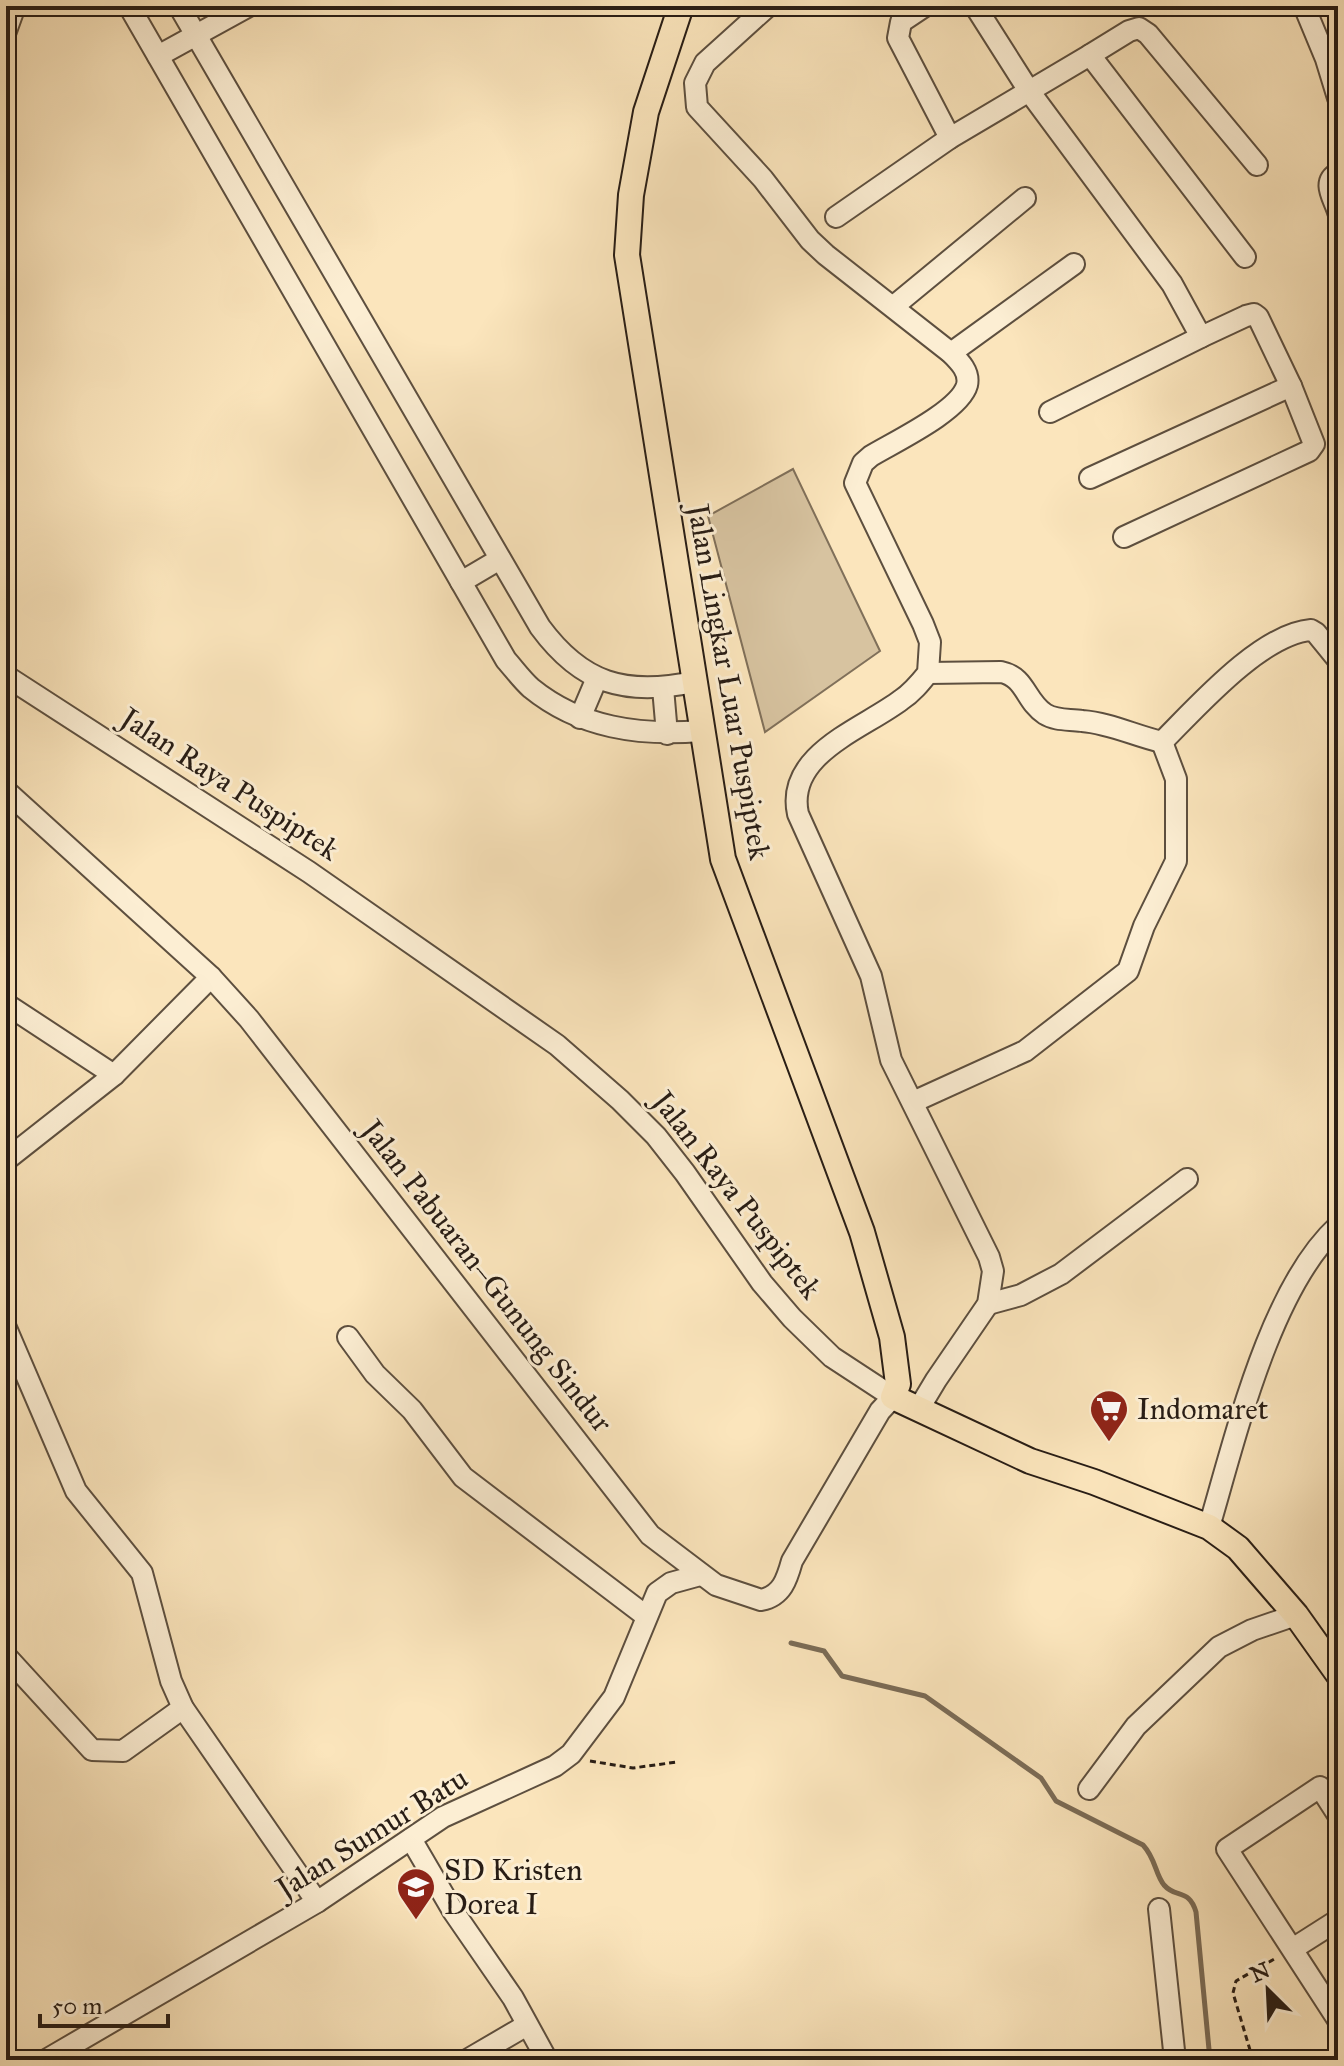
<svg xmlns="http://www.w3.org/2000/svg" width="1344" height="2066" font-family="'IM FELL Great Primer',serif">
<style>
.green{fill:#d7c3a0;stroke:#80705a;stroke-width:2}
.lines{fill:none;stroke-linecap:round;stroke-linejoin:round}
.stream{stroke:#7b6c57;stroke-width:5}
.minor-casing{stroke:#5d4f3f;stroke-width:24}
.major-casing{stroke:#281d15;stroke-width:28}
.path{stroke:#281d15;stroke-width:3;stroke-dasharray:6 4;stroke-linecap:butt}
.minor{stroke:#fceed3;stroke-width:20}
.major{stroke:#fbe5bc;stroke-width:24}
.labels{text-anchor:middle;stroke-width:6;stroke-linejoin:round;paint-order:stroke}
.street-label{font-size:30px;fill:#281d15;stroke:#fceed3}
.poi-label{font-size:30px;fill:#281d15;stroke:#fceed3;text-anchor:start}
</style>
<rect width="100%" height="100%" fill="#fbe5bc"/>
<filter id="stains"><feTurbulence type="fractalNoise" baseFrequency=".0025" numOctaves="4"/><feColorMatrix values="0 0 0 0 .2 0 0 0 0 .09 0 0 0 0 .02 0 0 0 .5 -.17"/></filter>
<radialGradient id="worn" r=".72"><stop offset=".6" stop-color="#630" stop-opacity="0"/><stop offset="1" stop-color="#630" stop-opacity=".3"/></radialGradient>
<polygon class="green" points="793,469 880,651 765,732 708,516"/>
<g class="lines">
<path class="stream" d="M791 1643 824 1651 842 1676 925 1696 1041 1778 1056 1801 1143 1845C1156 1859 1155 1874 1164 1885 1176 1899 1189 1888 1196 1912L1210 2060"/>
<defs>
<g id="minor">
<path d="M129 6 506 660C514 669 522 680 531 688 580 728 640 736 701 731"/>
<path d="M179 6 540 627C582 684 625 696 694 682"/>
<path d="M768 6 705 63 695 83 697 107 763 179 810 240 826 255 951 353C960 362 970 372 967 385 960 411 894 442 871 456L863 463 855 483 923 624 930 642 928 673C920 683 912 693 901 700 863 729 785 754 798 814L871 976 891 1060 989 1257 993 1271 988 1304 936 1380 918 1410"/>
<polyline points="925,6 901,22 898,38 950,138"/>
<polyline points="975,6 1029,91 1172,284 1201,337 1246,316 1254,314 1258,317 1291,386 1314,444 1309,451 1124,537"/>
<polyline points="1304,6 1326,59 1338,98"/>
<polyline points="6,31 15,6"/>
<polyline points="1090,55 1129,31 1139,28 1148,34 1257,165"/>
<polyline points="158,56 249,6"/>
<path d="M1338 173C1321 182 1334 198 1338 212"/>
<polyline points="836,217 950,138 1090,55 1245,257"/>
<polyline points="894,306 1025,198"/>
<polyline points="951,353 1074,264"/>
<polyline points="1050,412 1201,337"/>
<polyline points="1090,478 1291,386"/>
<polyline points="461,582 500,559"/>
<path d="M928 673 1001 672C1026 677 1025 701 1045 714 1056 721 1069 719 1082 721 1110 723 1135 736 1162 742 1197 707 1261 634 1311 630L1316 633 1338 660"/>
<path d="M6 676 309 872 557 1045 620 1100 656 1136 685 1173 762 1283 792 1318 832 1357 893 1397 880 1411 792 1561C787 1579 782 1596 761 1600L716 1585 650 1535 249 1019 211 977 6 791"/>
<polyline points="663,688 667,734"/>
<polyline points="580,718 597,678"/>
<polyline points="6,1004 114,1075"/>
<polyline points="913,1102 1025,1051 1128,971 1144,926 1176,861 1176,779 1162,742"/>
<polyline points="6,1160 114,1075 211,977"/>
<polyline points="988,1304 1021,1295 1061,1274 1187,1179"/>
<polyline points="6,1328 76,1491 142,1573 171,1681 183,1708 317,1902"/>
<polyline points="348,1337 375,1374 412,1410 463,1477 646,1616"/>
<path d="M1209 1527C1235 1439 1270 1288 1338 1226"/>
<polyline points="6,1656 92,1750 123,1751 183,1708"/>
<polyline points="1089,1789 1136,1726 1219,1647 1252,1630 1296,1615"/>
<polyline points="1338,1815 1320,1787 1227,1849 1338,2020"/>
<polyline points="411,1839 453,1911 513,1998 547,2060"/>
<polyline points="1159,1909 1175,2060"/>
<polyline points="1294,1948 1338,1920"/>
<polyline points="46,2060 317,1902 443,1817 555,1766 571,1754 614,1697 657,1593 671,1583 700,1575"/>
<polyline points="467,2060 527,2025"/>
</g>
<polyline id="major" points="681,6 646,112 631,195 627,255 723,859 862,1232 892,1337 898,1384 893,1397 1030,1461 1094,1482 1209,1527 1238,1548 1296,1615 1338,1674"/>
</defs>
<use href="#minor" class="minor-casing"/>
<use href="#major" class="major-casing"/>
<g class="path">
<polyline points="590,1761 633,1768 677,1762"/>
<polyline points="1253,2060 1233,1993 1236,1981 1276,1958"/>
</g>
<use href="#minor" class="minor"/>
<use href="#major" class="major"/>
</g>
<defs>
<symbol id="supermarket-pin" viewBox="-11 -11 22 30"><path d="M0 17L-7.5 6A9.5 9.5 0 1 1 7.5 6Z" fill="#8f2418" stroke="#fceed3"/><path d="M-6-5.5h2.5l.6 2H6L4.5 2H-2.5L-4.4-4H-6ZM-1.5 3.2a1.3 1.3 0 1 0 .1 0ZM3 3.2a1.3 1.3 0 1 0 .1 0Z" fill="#fff"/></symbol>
<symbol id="school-pin" viewBox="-11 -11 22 30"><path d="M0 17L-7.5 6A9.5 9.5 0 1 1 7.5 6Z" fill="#8f2418" stroke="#fceed3"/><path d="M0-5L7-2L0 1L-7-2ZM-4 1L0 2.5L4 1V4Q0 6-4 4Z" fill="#fff"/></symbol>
</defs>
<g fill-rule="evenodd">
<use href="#supermarket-pin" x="1087" y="1387" width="44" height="60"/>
<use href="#school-pin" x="394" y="1865" width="44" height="60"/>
</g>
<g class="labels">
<g class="street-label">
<text transform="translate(729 682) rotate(80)" y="10">Jalan Lingkar Luar Puspiptek</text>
<text transform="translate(230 784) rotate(33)" y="10">Jalan Raya Puspiptek</text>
<text transform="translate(737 1195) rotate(52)" y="10">Jalan Raya Puspiptek</text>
<text transform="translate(487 1276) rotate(52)" y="10">Jalan Pabuaran–Gunung Sindur</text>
<text transform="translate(372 1833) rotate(-32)" y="10">Jalan Sumur Batu</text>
</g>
<g class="poi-label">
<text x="1137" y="1419">Indomaret</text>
<text x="444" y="1880">SD Kristen<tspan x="444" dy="34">Dorea I</tspan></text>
</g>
</g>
<rect width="1344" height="2066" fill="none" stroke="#fbe5bc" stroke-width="32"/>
<rect x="8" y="8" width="1328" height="2050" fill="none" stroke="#281d15" stroke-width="4"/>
<rect x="16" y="16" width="1312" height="2034" fill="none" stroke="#281d15" stroke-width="2"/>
<g transform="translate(1268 1990) rotate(336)" stroke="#fceed3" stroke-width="6" paint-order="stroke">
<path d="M0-6L14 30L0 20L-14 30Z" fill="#281d15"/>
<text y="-12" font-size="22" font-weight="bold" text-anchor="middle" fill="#281d15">N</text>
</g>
<path d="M40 2014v12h128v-12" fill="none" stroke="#281d15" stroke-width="4"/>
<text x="52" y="2014" font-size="24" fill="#281d15" stroke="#fceed3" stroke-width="6" paint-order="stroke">50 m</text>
<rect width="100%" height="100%" filter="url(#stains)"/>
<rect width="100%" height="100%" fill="url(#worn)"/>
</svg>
